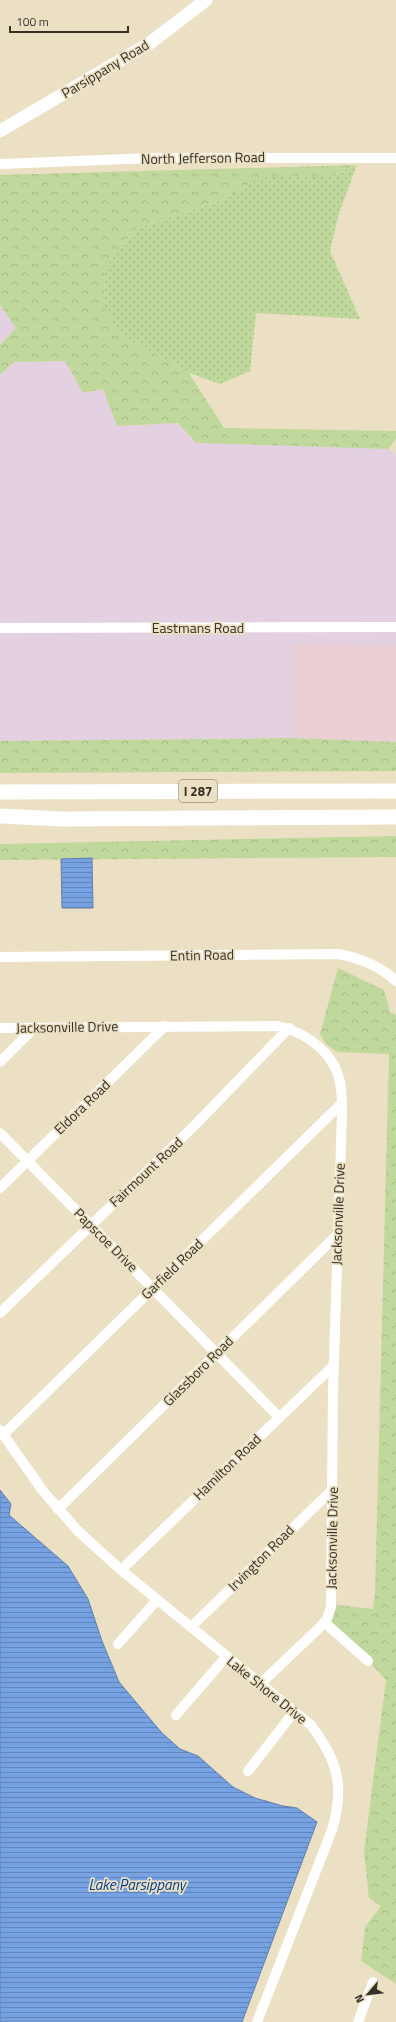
<svg xmlns="http://www.w3.org/2000/svg" width="396" height="2022" font-family="'Titillium Web',sans-serif">
<style>
.commercial{fill:#e3d1e1}
.industrial{fill:#ead0d4}
.green{fill:url(#green-dots)}
.forest{fill:url(#forest-crowns)}
.water{fill:url(#water-rules);stroke:#6380aa}
.lines{fill:none;stroke-linecap:round;stroke-linejoin:round}
.minor{stroke:#fff;stroke-width:10}
.major{stroke:#fff;stroke-width:13}
.highway{stroke:#fff;stroke-width:15}
.labels{text-anchor:middle;stroke-width:3.5;stroke-linejoin:round;paint-order:stroke}
.shield{fill:#ebe0c4;stroke:#6c6655;stroke-width:1}
.shield-label{font-size:13px;font-weight:bold;fill:#363126}
.street-label{font-size:14px;fill:#363126;stroke:#ebe0c4}
.water-label{font-size:15px;font-style:italic;fill:#053e8a;stroke:#ebe0c4}
</style>
<defs>
<pattern id="green-dots" width="8" height="8" patternUnits="userSpaceOnUse"><rect width="8" height="8" fill="#c1d89d"/><path d="M2 2h.1M6 6h.1" fill="none" stroke="#a6ba87" stroke-width="1.8" stroke-linecap="round"/></pattern>
<pattern id="forest-crowns" width="20" height="18" patternUnits="userSpaceOnUse"><rect width="20" height="18" fill="#c1d89d"/><path d="M2 6a3 3 0 1 1 6 0M12 15a3 3 0 1 1 6 0" fill="none" stroke="#a6ba87"/></pattern>
<pattern id="water-rules" width="6" height="5" patternUnits="userSpaceOnUse"><rect width="6" height="5" fill="#76a2e3"/><path d="M0 2.5h6" fill="none" stroke="#6285b8"/></pattern>
</defs>
<rect width="100%" height="100%" fill="#ebe0c4"/>
<g class="commercial">
<polygon points="0,305 16,328 0,345"/>
<polygon points="65,361 83,393 103,389 117,426 178,423 196,443 389,449 396,455 396,742 293,738 0,741 0,375 14,362"/>
</g>
<polygon class="industrial" points="293,644 396,645 396,742 293,738"/>
<polygon class="green" points="357,165 339,213 330,251 360,319 256,313 250,371 220,384 189,373 121,335 104,307 105,268 135,229 222,200 260,177 330,177"/>
<g class="forest">
<polygon points="357,165 330,177 260,177 222,200 135,229 105,268 104,306 121,335 189,373 224,428 396,431 396,438 389,449 196,443 178,423 117,426 103,389 83,393 65,361 14,362 0,375 0,345 16,328 0,305 0,175"/>
<polygon points="293,738 396,742 396,771 0,773 0,741"/>
<polygon points="396,836 396,857 0,860 0,844"/>
<polygon points="338,968 384,990 390,1012 396,1015 396,1984 361,1961 365,1927 381,1906 369,1898 364,1852 386,1680 328,1618 330,1604 373,1609 375,1593 389,1054 337,1052 326,1044 320,1034"/>
</g>
<g class="water">
<polygon points="92,858 93,908 62,908 61,859"/>
<polygon points="0,1490 11,1504 9,1515 68,1566 88,1599 102,1641 119,1682 162,1733 180,1749 198,1756 233,1787 255,1798 283,1806 297,1808 317,1822 242,2022 0,2022"/>
</g>
<g class="lines">
<g class="minor">
<polyline points="0,164 153,158 396,158"/>
<polyline points="0,628 396,627"/>
<path d="M0 957 338 954C360 958 379 965 396 981"/>
<path d="M0 1028 278 1026C308 1033 338 1055 341 1089 342 1097 342 1105 342 1113L333 1390 331 1607 327 1619 320 1627 260 1684"/>
<polyline points="0,1062 34,1028"/>
<polyline points="0,1133 279,1417"/>
<polyline points="0,1188 165,1026"/>
<polyline points="0,1313 194,1126 289,1028"/>
<path d="M0 1430 43 1491 78 1531 121 1570 311 1725C338 1761 345 1786 332 1830L257 2022"/>
<polyline points="3,1435 342,1103"/>
<polyline points="58,1509 338,1234"/>
<polyline points="121,1570 334,1365"/>
<polyline points="324,1622 368,1661"/>
<polyline points="191,1627 332,1490"/>
<polyline points="118,1644 157,1600"/>
<polyline points="176,1715 226,1657"/>
<polyline points="248,1771 294,1712"/>
<polyline points="358,2022 373,1982"/>
</g>
<polyline class="major" points="0,131 150,43 206,0"/>
<g class="highway">
<polyline points="0,792 396,791"/>
<polyline points="0,816 61,819 396,817"/>
</g>
</g>
<g class="labels">
<rect class="shield" x="179" y="780" width="38" height="22" rx="3"/>
<g class="shield-label">
<text x="198" y="796">I 287</text>
</g>
<g class="street-label">
<text transform="translate(105 69) rotate(-31)" y="5">Parsippany Road</text>
<text transform="translate(203 158) rotate(-1)" y="5">North Jefferson Road</text>
<text x="198" y="633">Eastmans Road</text>
<text transform="translate(202 955) rotate(-1)" y="5">Entin Road</text>
<text transform="translate(67 1027) rotate(-1)" y="5">Jacksonville Drive</text>
<text transform="translate(82 1107) rotate(-44)" y="5">Eldora Road</text>
<text transform="translate(146 1172) rotate(-43)" y="5">Fairmount Road</text>
<text transform="translate(338 1214) rotate(-88)" y="5">Jacksonville Drive</text>
<text transform="translate(106 1240) rotate(45)" y="5">Papscoe Drive</text>
<text transform="translate(172 1269) rotate(-44)" y="5">Garfield Road</text>
<text transform="translate(198 1371) rotate(-45)" y="5">Glassboro Road</text>
<text transform="translate(227 1467) rotate(-44)" y="5">Hamilton Road</text>
<text transform="translate(332 1538) rotate(-89)" y="5">Jacksonville Drive</text>
<text transform="translate(261 1558) rotate(-45)" y="5">Irvington Road</text>
<text transform="translate(267 1690) rotate(39)" y="5">Lake Shore Drive</text>
</g>
<g class="water-label">
<text x="137" y="1890">Lake Parsippany</text>
</g>
</g>
<g transform="translate(368 1994) rotate(242)" stroke="#ebe0c4" stroke-width="3" paint-order="stroke">
<path d="M0-3L7 15L0 10L-7 15Z" fill="#363126"/>
<text y="-6" font-size="11" font-weight="bold" text-anchor="middle" fill="#363126">N</text>
</g>
<path d="M10 26v6h118v-6" fill="none" stroke="#363126" stroke-width="2"/>
<text x="16" y="26" font-size="12" fill="#363126" stroke="#ebe0c4" stroke-width="3" paint-order="stroke">100 m</text>
</svg>
